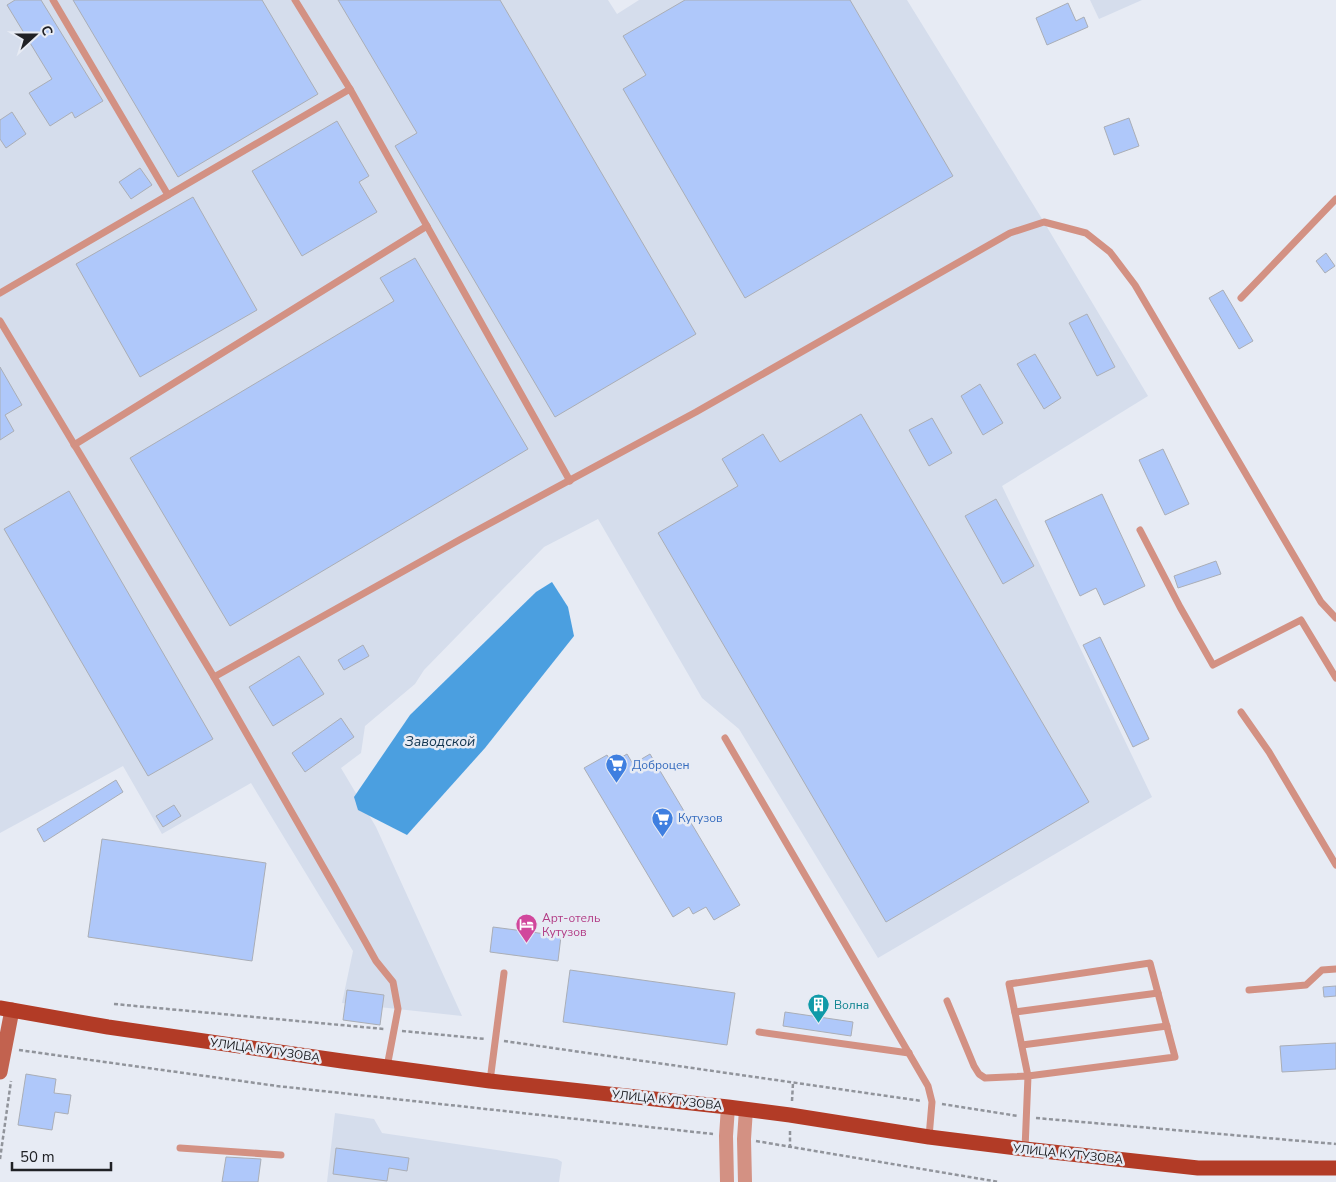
<svg xmlns="http://www.w3.org/2000/svg" width="1336" height="1182" font-family="'Nunito Sans',sans-serif">
<style>
.built{fill:#d5ddec}
.water{fill:#4b9fe0}
.building{fill:#afc8fa;stroke:#aaaeb6}
.lines{fill:none;stroke-linecap:round;stroke-linejoin:round}
.path{stroke:#91949b;stroke-width:2.5;stroke-dasharray:4 2.5;stroke-linecap:butt}
.lane{stroke:#d39183;stroke-width:7}
.street{stroke:#d39183;stroke-width:14}
.secondary{stroke:#c2624f;stroke-width:15}
.primary{stroke:#b23b26;stroke-width:15}
.labels{text-anchor:middle;stroke-width:5;stroke-linejoin:round;paint-order:stroke}
.shop-label{font-size:12px;fill:#366cbe;stroke:#e7ebf4;text-anchor:start}
.hotel-label{font-size:12px;fill:#b23c85;stroke:#e7ebf4;text-anchor:start}
.culture-label{font-size:12px;fill:#0d838f;stroke:#e7ebf4;text-anchor:start}
.street-label{font-size:12px;fill:#202125;stroke:#e7ebf4}
.water-label{font-size:14px;font-style:italic;fill:#133651;stroke:#e7ebf4}
</style>
<rect width="100%" height="100%" fill="#e7ebf4"/>
<g class="built">
<polygon points="0,0 608,0 617,14 639,0 907,0 1044,222 1148,396 1002,486 1152,797 878,958 739,729 702,698 598,519 544,547 424,670 415,684 365,726 361,753 341,768 376,827 462,1016 342,1003 353,951 251,783 162,834 123,766 0,833"/>
<polygon points="1090,0 1142,0 1099,19"/>
<polygon points="335,1113 374,1119 382,1133 557,1159 562,1162 559,1182 327,1182"/>
</g>
<polygon class="water" points="552,582 568,607 574,636 485,748 407,835 358,810 354,797 410,715 536,592"/>
<g class="building">
<polygon points="15,0 41,0 103,101 75,118 72,112 50,126 29,93 52,79 7,5"/>
<polygon points="73,0 262,0 318,94 178,177"/>
<polygon points="338,0 500,0 696,334 555,417 395,146 417,133"/>
<polygon points="685,0 850,0 953,176 745,298 623,89 646,75 623,36"/>
<polygon points="1068,3 1076,21 1084,17 1088,27 1047,45 1036,18"/>
<polygon points="12,112 26,134 6,148 0,139 0,120"/>
<polygon points="1129,118 1139,146 1114,155 1104,127"/>
<polygon points="337,121 369,176 359,182 377,212 302,256 252,171"/>
<polygon points="140,168 152,185 131,199 119,182"/>
<polygon points="193,197 257,310 140,377 76,264"/>
<polygon points="1326,253 1335,266 1325,273 1316,261"/>
<polygon points="415,258 528,449 230,626 130,458 394,301 380,278"/>
<polygon points="1223,290 1253,341 1239,349 1209,298"/>
<polygon points="1087,314 1115,367 1097,376 1069,323"/>
<polygon points="1035,354 1061,398 1044,409 1017,364"/>
<polygon points="0,367 22,405 5,415 14,431 0,440"/>
<polygon points="980,384 1003,423 983,435 961,396"/>
<polygon points="861,414 1089,802 886,922 658,533 738,486 722,459 763,434 780,462"/>
<polygon points="932,418 952,453 929,466 909,430"/>
<polygon points="1163,449 1189,504 1165,515 1139,460"/>
<polygon points="69,491 213,739 148,776 4,529"/>
<polygon points="1102,494 1145,586 1104,605 1096,588 1080,596 1045,521"/>
<polygon points="996,499 1034,566 1003,584 965,516"/>
<polygon points="1216,561 1221,574 1178,588 1174,576"/>
<polygon points="1100,637 1149,739 1133,747 1083,645"/>
<polygon points="363,645 369,656 344,670 338,660"/>
<polygon points="299,656 324,694 273,726 249,687"/>
<polygon points="341,718 354,737 305,772 292,753"/>
<polygon points="627,754 633,764 650,754 740,905 714,920 706,907 693,914 689,907 673,917 584,768 607,755 612,763"/>
<polygon points="116,780 123,792 44,842 37,829"/>
<polygon points="174,805 181,816 163,827 156,816"/>
<polygon points="102,839 266,863 252,961 88,937"/>
<polygon points="493,927 561,936 558,961 490,952"/>
<polygon points="570,970 735,993 727,1045 563,1022"/>
<polygon points="1336,986 1336,996 1324,997 1323,987"/>
<polygon points="347,990 384,995 380,1025 343,1020"/>
<polygon points="785,1012 853,1022 851,1036 783,1026"/>
<polygon points="1336,1043 1336,1069 1282,1072 1280,1046"/>
<polygon points="26,1074 56,1079 54,1093 71,1095 68,1114 55,1112 52,1130 18,1125"/>
<polygon points="336,1148 409,1158 407,1171 389,1168 387,1181 333,1174"/>
<polygon points="226,1157 261,1159 258,1182 222,1182"/>
</g>
<g class="lines">
<g class="path">
<polyline points="114,1004 384,1029"/>
<polyline points="402,1031 486,1039"/>
<polyline points="504,1041 922,1101"/>
<polyline points="19,1050 277,1086 713,1134"/>
<polyline points="792,1101 793,1083"/>
<polyline points="942,1104 1018,1116"/>
<polyline points="1036,1118 1336,1144"/>
<polyline points="756,1141 999,1182"/>
<polyline points="790,1148 790,1129"/>
<polyline points="0,1159 11,1081"/>
</g>
<g class="lane">
<polyline points="53,0 168,195"/>
<polyline points="295,0 350,89"/>
<polyline points="0,293 350,89 570,481"/>
<polyline points="1241,298 1336,199"/>
<polyline points="0,321 214,677"/>
<polyline points="74,445 427,226"/>
<polyline points="1140,530 1180,607 1213,665 1301,620 1336,678"/>
<polyline points="1241,712 1269,752 1336,865"/>
<polyline points="725,738 928,1086 932,1102 929,1137"/>
<polyline points="1249,990 1306,985 1322,970 1336,969"/>
<polyline points="947,1001 974,1066 979,1074 985,1078 1028,1076 1175,1057 1150,963 1009,984 1028,1076 1025,1149"/>
<polyline points="1015,1012 1158,993"/>
<polyline points="759,1032 909,1053"/>
<polyline points="1022,1045 1167,1026"/>
<polyline points="387,1067 398,1009 393,982 376,961 333,884 214,677 461,539 696,412 1010,233 1044,222 1086,233 1110,252 1135,285 1321,602 1336,618"/>
<polyline points="490,1081 504,973"/>
<polyline points="180,1148 281,1155"/>
</g>
<g class="street">
<polyline points="727,1182 726,1136 728,1107"/>
<polyline points="745,1182 744,1139 746,1109"/>
</g>
<polyline class="secondary" points="0,1072 12,1010"/>
<polyline class="primary" points="0,1008 108,1027 342,1061 490,1081 728,1107 790,1115 929,1137 1025,1149 1198,1168 1336,1168"/>
</g>
<defs>
<symbol id="supermarket-pin" viewBox="-11 -11 22 30"><path d="M0 17L-7.5 6A9.5 9.5 0 1 1 7.5 6Z" fill="#3f7fe0" stroke="#e7ebf4"/><path d="M-6-5.5h2.5l.6 2H6L4.5 2H-2.5L-4.4-4H-6ZM-1.5 3.2a1.3 1.3 0 1 0 .1 0ZM3 3.2a1.3 1.3 0 1 0 .1 0Z" fill="#fff"/></symbol>
<symbol id="hotel-pin" viewBox="-11 -11 22 30"><path d="M0 17L-7.5 6A9.5 9.5 0 1 1 7.5 6Z" fill="#d1479c" stroke="#e7ebf4"/><path d="M-6-4.5h1.5V1H6V5H4.5V3h-9V5H-6ZM-4 0a1.8 1.8 0 1 1 3.6 0ZM.5 0V-2.5h3Q6-2.5 6 0Z" fill="#fff"/></symbol>
<symbol id="building-pin" viewBox="-11 -11 22 30"><path d="M0 17L-7.5 6A9.5 9.5 0 1 1 7.5 6Z" fill="#0f9aa8" stroke="#e7ebf4"/><path d="M-4-6H4V6H1V3H-1V6H-4ZM-2.5-4.3h1.7v1.8h-1.7ZM.8-4.3h1.7v1.8H.8ZM-2.5-1h1.7V.8h-1.7ZM.8-1h1.7V.8H.8Z" fill="#fff"/></symbol>
</defs>
<g fill-rule="evenodd">
<use href="#supermarket-pin" x="604" y="752" width="25" height="34"/>
<use href="#supermarket-pin" x="650" y="806" width="25" height="34"/>
<use href="#hotel-pin" x="514" y="912" width="25" height="34"/>
<use href="#building-pin" x="806" y="992" width="25" height="34"/>
</g>
<g class="labels">
<g class="shop-label">
<text x="632" y="769">Доброцен</text>
<text x="678" y="822">Кутузов</text>
</g>
<g class="hotel-label">
<text x="542" y="922">Арт-отель<tspan x="542" dy="14">Кутузов</tspan></text>
</g>
<g class="culture-label">
<text x="834" y="1009">Волна</text>
</g>
<g class="street-label">
<text transform="translate(265 1050) rotate(8)" y="4">УЛИЦА КУТУЗОВА</text>
<text transform="translate(667 1100) rotate(6)" y="4">УЛИЦА КУТУЗОВА</text>
<text transform="translate(1068 1154) rotate(6)" y="4">УЛИЦА КУТУЗОВА</text>
</g>
<g class="water-label">
<text x="440" y="746">Заводской</text>
</g>
</g>
<g transform="translate(35 35) rotate(69)" stroke="#e7ebf4" stroke-width="4" paint-order="stroke">
<path d="M0-4L9 19L0 12L-9 19Z" fill="#202125"/>
<text y="-8" font-size="14" font-weight="bold" text-anchor="middle" fill="#202125">С</text>
</g>
<path d="M12 1162v8h99v-8" fill="none" stroke="#202125" stroke-width="2.5"/>
<text x="20" y="1162" font-size="15" fill="#202125" stroke="#e7ebf4" stroke-width="4" paint-order="stroke">50 m</text>
</svg>
